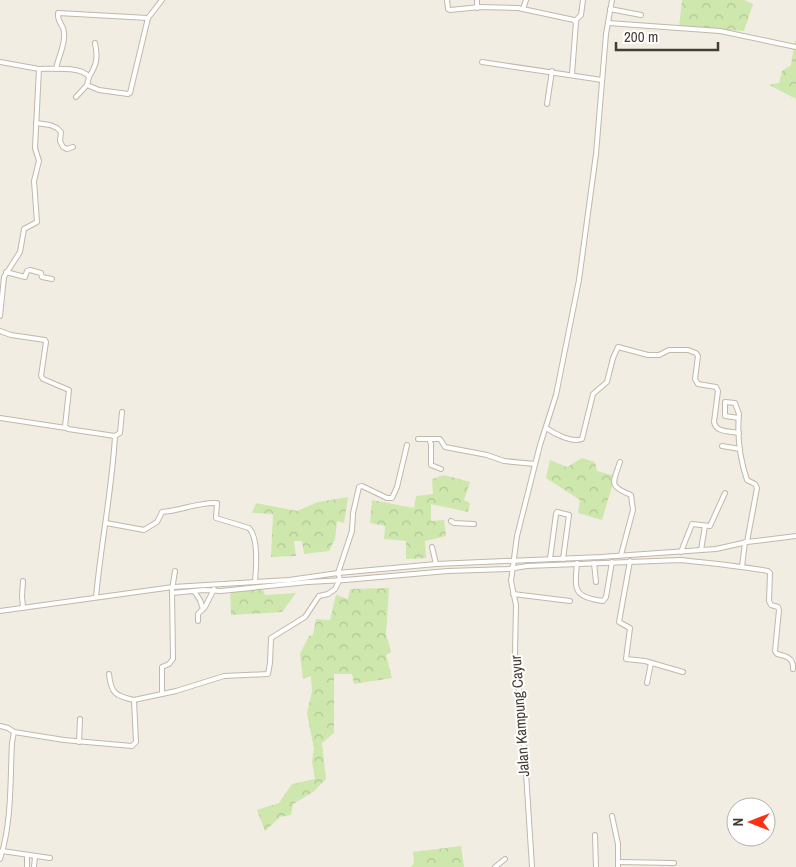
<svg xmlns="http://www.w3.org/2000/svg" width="796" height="867" font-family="'Archivo Narrow',sans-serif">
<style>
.forest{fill:url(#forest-crowns)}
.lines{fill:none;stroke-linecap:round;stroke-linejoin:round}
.minor-casing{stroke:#c0b8a9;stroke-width:6}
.minor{stroke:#fff;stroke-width:4}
.labels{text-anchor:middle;stroke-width:4;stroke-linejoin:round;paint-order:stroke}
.street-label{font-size:15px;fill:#433d34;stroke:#fff}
</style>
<defs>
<pattern id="forest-crowns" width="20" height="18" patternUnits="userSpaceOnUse" patternTransform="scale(1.25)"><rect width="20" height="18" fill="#cde7ac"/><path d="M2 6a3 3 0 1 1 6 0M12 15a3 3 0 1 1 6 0" fill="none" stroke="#b1c795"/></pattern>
</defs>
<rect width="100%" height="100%" fill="#f2ede3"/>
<g class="forest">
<polygon points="682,0 744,0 753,4 744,31 679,27"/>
<polygon points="795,41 796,41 796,99 769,85 779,83 782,71 791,65"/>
<polygon points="582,458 595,462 597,471 615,476 602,520 578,513 580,500 546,478 550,460 567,467"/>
<polygon points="444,475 470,482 464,500 470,503 468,512 431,504 431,521 444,520 446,536 425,541 426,558 406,559 406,541 384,539 385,526 370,523 372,500 414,508 416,496 433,494 432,479"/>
<polygon points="348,497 344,523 337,521 335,539 329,551 304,554 302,541 294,541 296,556 271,557 273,514 252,513 256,503 297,511 318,502"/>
<polygon points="262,586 265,595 296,593 282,612 231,615 230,588"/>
<polygon points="389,588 386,634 391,652 386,655 392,678 354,684 352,674 334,674 334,733 322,743 326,779 313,792 293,804 291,815 280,817 265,831 257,810 279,803 292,784 315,779 312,762 314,749 307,713 312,691 311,676 303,679 300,654 309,636 313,635 316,619 330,620 336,595 348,599 350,589"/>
<polygon points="461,846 464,867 411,867 414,863 413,852"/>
</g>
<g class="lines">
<defs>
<g id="minor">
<polyline points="447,0 448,9 450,10 480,7 518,8 574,20 576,22 572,74"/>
<polyline points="477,0 477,8"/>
<polyline points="523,9 526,0"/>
<polyline points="610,9 641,15"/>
<polyline points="575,21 581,15 583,0"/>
<polyline points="608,23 720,31 796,47"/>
<polyline points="0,62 39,69"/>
<polyline points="482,62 602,80"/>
<path d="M56 69C58 57 66 44 64 32 63 23 57 23 58 13L148 18"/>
<path d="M89 77C97 64 98 58 95 43"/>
<polyline points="87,85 99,90 128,94 130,93 148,18 162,0"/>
<polyline points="547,104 552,71"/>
<polyline points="36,123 50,125 57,128 61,132 60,141 63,147 67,149 73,147"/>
<polyline points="6,272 25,277 27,271 30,270 41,273 42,277 52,279"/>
<path d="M0 316 4 277 20 252 24 229 37 222 34 181 39 161 35 148 39 69C52 69 82 66 89 77L87 85 76 97"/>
<polyline points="0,331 11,335 45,340 46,342 41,376 43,379 69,390 65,426 68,429 115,436"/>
<polyline points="0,418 66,428"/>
<path d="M739 418 725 416V402L735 403 739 414C737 436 740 459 747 480L755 484 757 488 747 542"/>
<path d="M546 428C555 434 572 443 582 439L593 394 607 382 613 358 618 347 648 355H659L669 350H688L696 353 698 356 695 379 698 384 716 387 718 391 714 422C716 433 730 431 739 433"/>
<polyline points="418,439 440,439 445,447 487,455 504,461 535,464"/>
<polyline points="429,439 431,444 431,465 441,469"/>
<polyline points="722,446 740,449"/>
<path d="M620 462C613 483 608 486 631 495L633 510 621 555"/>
<polyline points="451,521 454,523 474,524"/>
<path d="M106 523 144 530 157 522 162 512C181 511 197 502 217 503L216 518 249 528C259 539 256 568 255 582"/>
<polyline points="432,547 436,564"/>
<polyline points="701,550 705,526"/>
<polyline points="681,552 692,524 710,526 725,493"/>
<polyline points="550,559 556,514 557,512 569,515 563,559"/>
<polyline points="630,561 619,622 630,628 626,659 645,661 683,672"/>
<path d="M577 563C575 589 572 597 603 601L606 597 612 562"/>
<polyline points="594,563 596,582"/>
<polyline points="742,567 745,542"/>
<polyline points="23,581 22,596 23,607"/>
<polyline points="194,591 200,600 203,609"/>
<path d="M172 593 204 590 221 591 308 582 345 580 448 571 508 569 527 566 681 560C710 563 739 566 768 571L770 573 769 601 771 605 778 607 779 610 775 651 777 654C786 656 794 658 793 669"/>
<polyline points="513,594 570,601"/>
<path d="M96 597C101 543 112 490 115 436L120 433 122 412"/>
<polyline points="0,611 173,587 289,580 338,573 436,564 601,557 716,549 747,542 796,536"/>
<polyline points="198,621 198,614 205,607 214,589"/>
<path d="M109 674C111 694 116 696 134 700"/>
<polyline points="647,683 651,663"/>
<polyline points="162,694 162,667 169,664 173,659 172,590 175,571"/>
<polyline points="0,726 8,728 14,732"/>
<polyline points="79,742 80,719"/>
<polyline points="612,816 618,844 618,867"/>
<polyline points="595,835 596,867"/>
<polyline points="2,851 50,858"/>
<path d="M0 859C12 823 10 781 12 743L14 732 64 740 132 746 136 742 134 700 176 691 224 676 268 674 270 663 271 638 305 617 319 596 328 594 335 589 340 579 338 573 352 531 353 513 359 487 362 486 387 498H392L397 487 407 445"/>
<polyline points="618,862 674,863"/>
<polyline points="27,867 27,856"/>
<polyline points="34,867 35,857"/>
<polyline points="495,867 505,859"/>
<polyline points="532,867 523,726 515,654 516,605 511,581 517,536 540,445 556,395 579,280 596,154 606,34 612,0"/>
</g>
</defs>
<use href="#minor" class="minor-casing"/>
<use href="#minor" class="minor"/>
</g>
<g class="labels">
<g class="street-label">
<text transform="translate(520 716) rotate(-94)" y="5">Jalan Kampung Cayur</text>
</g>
</g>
<g transform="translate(751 822) rotate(270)"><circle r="24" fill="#ffffff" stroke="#b4b1ae"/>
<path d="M0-4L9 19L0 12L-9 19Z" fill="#f93213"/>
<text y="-8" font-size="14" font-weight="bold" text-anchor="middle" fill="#433d34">N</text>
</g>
<path d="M616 42v8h102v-8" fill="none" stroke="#433d34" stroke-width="2.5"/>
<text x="624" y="42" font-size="15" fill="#433d34" stroke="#ffffff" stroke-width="4" paint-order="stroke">200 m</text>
</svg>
